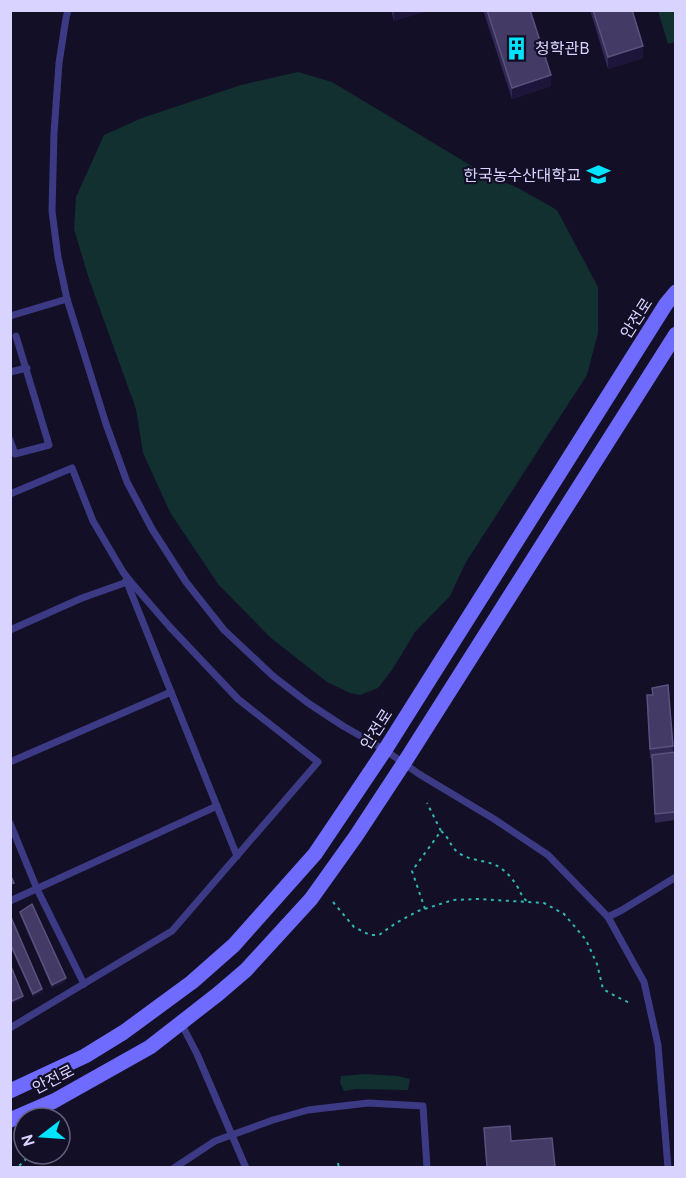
<svg xmlns="http://www.w3.org/2000/svg" width="686" height="1178" font-family="Overpass,'Noto Sans KR',sans-serif">
<style>
.green{fill:#12302f}
.lines{fill:none;stroke-linecap:round;stroke-linejoin:round}
.path{stroke:#2fb8b0;stroke-width:2;stroke-dasharray:3 4.5;stroke-linecap:butt}
.lane{stroke:#3d3a85;stroke-width:7}
.secondary{stroke:#6f6bff;stroke-width:15}
.wall{fill:#312854}
.shaded-wall{fill:#1d163a}
.building{fill:#433a66;stroke:#5a527e;stroke-width:1.5}
.labels{text-anchor:middle;stroke-width:4.5;stroke-linejoin:round;paint-order:stroke}
.poi-label{font-size:16px;fill:#d9d4ff;stroke:#130f26;text-anchor:start}
.street-label{font-size:16px;fill:#d9d4ff;stroke:#130f26}
</style>
<rect width="100%" height="100%" fill="#130f26"/>
<g class="green">
<polygon points="658,11 675,11 675,42 668,44"/>
<polygon points="298,72 332,82 480,171 520,189 557,210 598,287 598,333 587,375 466,562 450,596 415,632 392,670 378,688 360,695 350,693 327,682 271,638 218,584 171,514 143,453 136,409 89,279 74,229 76,197 104,135 142,118 241,85"/>
<polygon points="365,1074 397,1076 410,1079 408,1090 356,1089 344,1091 340,1083 341,1076"/>
</g>
<g class="lines">
<g class="path">
<path d="M441 831C452 840 449 848 462 855 475 862 491 860 502 869 508 874 513 879 517 886 521 892 521 897 527 901"/>
<polyline points="333,902 354,927 370,935 379,935 396,923 418,911 453,900 478,899 544,903 564,914 586,940 597,964 603,989 617,997 630,1003"/>
<polyline points="425,909 412,871 441,831 427,803"/>
<polyline points="338,1163 339,1168"/>
<polyline points="12,1168 20,1165 31,1154"/>
</g>
<g class="lane">
<polyline points="68,10 66,18 59,63 54,133 52,211 58,257 67,299 106,424 127,482 152,529 186,582 224,630 273,676 308,703 343,726 385,750 419,774 494,819 548,855 608,917 644,982 658,1045 668,1168"/>
<polyline points="10,316 67,299"/>
<polyline points="10,372 27,368"/>
<polyline points="10,440 15,454 49,445 16,336"/>
<polyline points="10,494 72,468 93,521 123,572 130,581 169,626 238,699 318,762 172,931 10,1028"/>
<polyline points="126,580 237,856"/>
<polyline points="10,630 82,598 130,581"/>
<polyline points="10,762 171,692"/>
<polyline points="10,823 37,889 84,984"/>
<polyline points="10,901 217,806"/>
<polyline points="608,917 622,910 676,877"/>
<polyline points="181,1023 197,1054 246,1168"/>
<polyline points="174,1168 215,1141 273,1120 308,1110 368,1103 423,1106 427,1168"/>
</g>
<g class="secondary">
<polyline points="10,1091 85,1056 124,1032 192,982 234,945 315,854 385,750 666,304 676,292"/>
<polyline points="10,1120 54,1101 150,1047 218,994 246,970 311,899 356,836 404,763 676,334"/>
</g>
</g>
<g class="wall">
<polygon points="391,10 426,10 426,11 394,21"/>
<polygon points="483,10 530,10 551,86 512,99"/>
<polygon points="590,10 632,10 643,58 608,69"/>
<polygon points="652,688 673,746 673,752 675,752 675,820 655,823 652,758 650,758 647,704 652,695"/>
<polygon points="20,912 66,981 52,988 20,915"/>
<polygon points="10,915 42,992 33,997 10,946"/>
</g>
<g class="shaded-wall">
<polygon points="394,10 426,10 426,11 394,21"/>
<polygon points="643,46 643,58 608,69 608,57"/>
<polygon points="551,75 551,86 512,99 512,88"/>
<polygon points="66,978 66,981 52,988 52,985"/>
<polygon points="42,989 42,992 33,997 33,994"/>
<polygon points="23,996 23,999 12,1004 12,1001"/>
</g>
<g class="building">
<polygon points="487,10 530,10 551,75 512,88"/>
<polygon points="593,10 632,10 643,46 608,57"/>
<polygon points="668,685 673,746 650,749 647,695 653,695 652,688"/>
<polygon points="675,752 675,812 655,814 652,755"/>
<polygon points="10,874 14,883 10,884"/>
<polygon points="32,904 66,978 52,985 20,912"/>
<polygon points="10,915 42,989 33,994 10,943"/>
<polygon points="10,964 23,996 12,1001 10,997"/>
<polygon points="510,1126 511,1141 552,1138 555,1167 487,1167 484,1128"/>
</g>
<defs>
<symbol id="building-bare" viewBox="-9 -9 18 18"><path d="M-4-6H4V6H1V3H-1V6H-4ZM-2.5-4.3h1.7v1.8h-1.7ZM.8-4.3h1.7v1.8H.8ZM-2.5-1h1.7V.8h-1.7ZM.8-1h1.7V.8H.8Z" fill="#00e5ff" stroke="#130f26" stroke-width="2.5" paint-order="stroke"/></symbol>
<symbol id="university-bare" viewBox="-9 -9 18 18"><path d="M0-5L7-2L0 1L-7-2ZM-4 1L0 2.5L4 1V4Q0 6-4 4Z" fill="#00e5ff" stroke="#130f26" stroke-width="2.5" paint-order="stroke"/></symbol>
</defs>
<g fill-rule="evenodd">
<use href="#building-bare" x="500" y="32" width="33" height="33"/>
<use href="#university-bare" x="582" y="158" width="33" height="33"/>
</g>
<g class="labels">
<g class="poi-label">
<text x="535" y="54">청학관B</text>
<text x="581" y="181" text-anchor="end">한국농수산대학교</text>
</g>
<g class="street-label">
<text transform="translate(636 318) rotate(-57)" y="6">안전로</text>
<text transform="translate(376 729) rotate(-57)" y="6">안전로</text>
<text transform="translate(53 1079) rotate(-27)" y="6">안전로</text>
</g>
</g>
<rect width="686" height="1178" fill="none" stroke="#d9d4ff" stroke-width="24"/>
<g transform="translate(42 1136) rotate(253)"><circle r="28" fill="#130f26" stroke="#625e7d" stroke-width="1.5"/>
<path d="M0-4.5L10 22L0 15L-10 22Z" fill="#00e5ff"/>
<text y="-9" font-size="16" font-weight="bold" text-anchor="middle" fill="#d9d4ff">N</text>
</g>
</svg>
